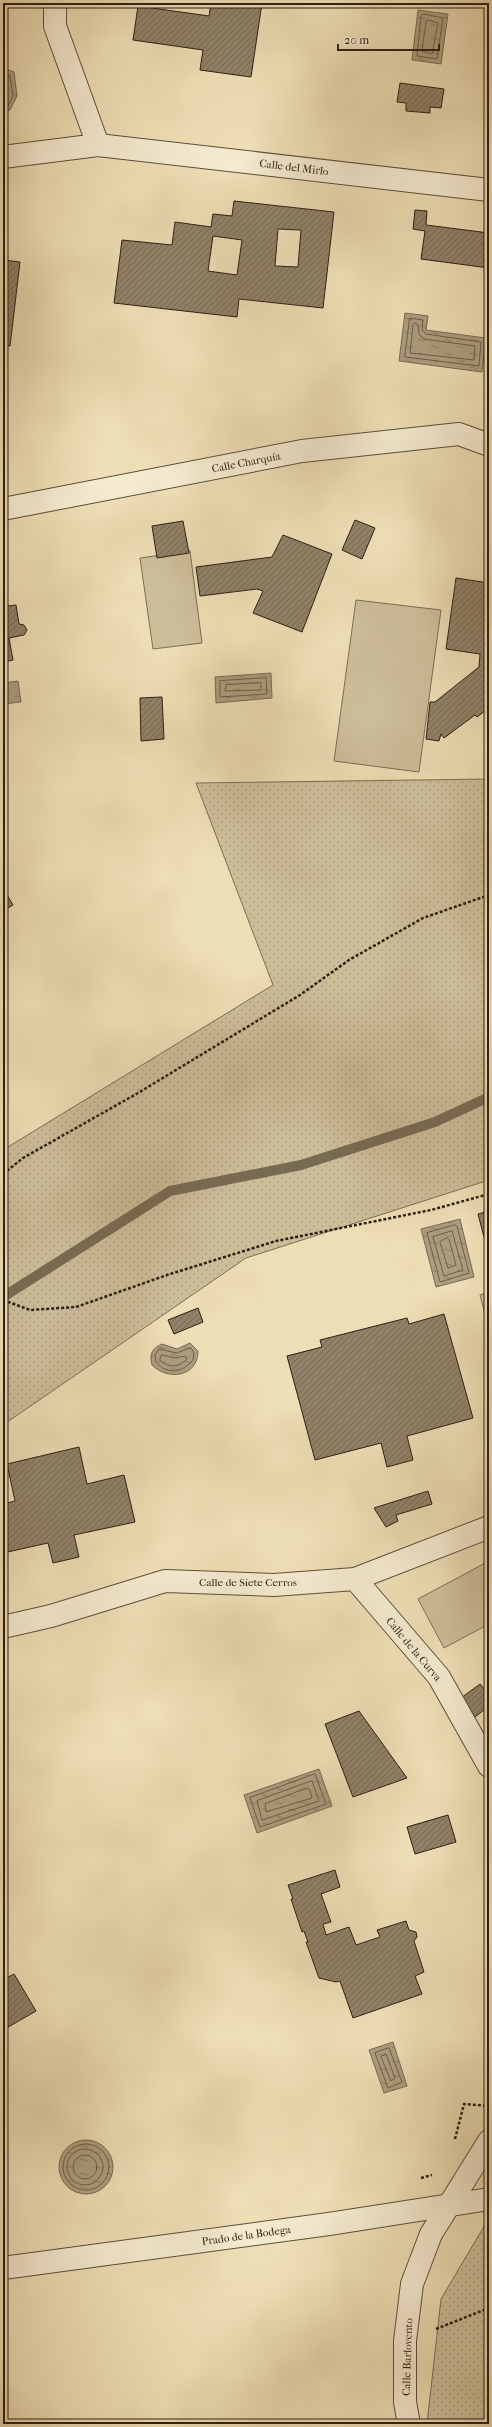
<svg xmlns="http://www.w3.org/2000/svg" width="492" height="2427" font-family="'IM FELL French Canon',serif">
<style>
.green{fill:url(#green-dots);stroke:#7c6e57}
.pitch{fill:#cdbe9a;stroke:#7c6e57}
.water{fill:url(#water-ripples);stroke:#786b54}
.lines{fill:none;stroke-linecap:round;stroke-linejoin:round}
.shore{stroke:#6c5e49;stroke-width:1}
.stream{stroke:#786b54;stroke-width:10}
.building{fill:url(#building-hatch);stroke:#2b1f14;fill-rule:evenodd}
.minor-casing{stroke:#5c4f3c;stroke-width:24}
.path{stroke:#2b1f14;stroke-width:2.5;stroke-dasharray:3 2;stroke-linecap:butt}
.minor{stroke:#f4eacf;stroke-width:22}
.labels{text-anchor:middle;stroke-width:3;stroke-linejoin:round;paint-order:stroke}
.street-label{font-size:11px;fill:#2b1f14;stroke:#f4eacf}
</style>
<defs>
<pattern id="green-dots" width="8" height="8" patternUnits="userSpaceOnUse"><rect width="8" height="8" fill="#cdbe9a"/><path d="M2 2h.1M6 6h.1" fill="none" stroke="#b0a384" stroke-width="1.8" stroke-linecap="round"/></pattern>
<pattern id="water-ripples" width="26" height="14" patternUnits="userSpaceOnUse"><rect width="26" height="14" fill="#ac9d7e"/><path d="M2 4q2-2 4 0t4 0M15 11q2-2 4 0t4 0" fill="none" stroke="#8c7f66"/></pattern>
<pattern id="building-hatch" width="6" height="6" patternUnits="userSpaceOnUse"><rect width="6" height="6" fill="#908268"/><path d="M-1 1l2-2M0 6l6-6M5 7l2-2" fill="none" stroke="#766a54"/></pattern>
</defs>
<rect width="100%" height="100%" fill="#eedeb5"/>
<filter id="stains"><feTurbulence type="fractalNoise" baseFrequency=".005" numOctaves="4"/><feColorMatrix values="0 0 0 0 .2 0 0 0 0 .09 0 0 0 0 .02 0 0 0 .5 -.17"/></filter>
<radialGradient id="worn" r=".72"><stop offset=".6" stop-color="#630" stop-opacity="0"/><stop offset="1" stop-color="#630" stop-opacity=".3"/></radialGradient>
<g class="green">
<polygon points="489,779 489,1180 246,1258 3,1425 3,1150 273,985 196,783"/>
<polygon points="489,2218 489,2424 427,2424 441,2299"/>
</g>
<g class="pitch">
<polygon points="190,551 202,643 153,649 140,558"/>
<polygon points="356,600 441,610 419,772 334,761"/>
<polygon points="489,1292 489,1330 480,1295"/>
<polygon points="489,1561 489,1624 444,1648 418,1599"/>
</g>
<g class="water">
<polygon points="418,10 448,14 441,64 412,60"/>
<polygon points="3,68 14,72 17,96 10,110 3,113"/>
<polygon points="405,313 428,316 426,330 486,338 482,372 399,361"/>
<polygon points="271,673 272,698 216,703 215,677"/>
<polygon points="18,681 21,702 3,704 3,683"/>
<polygon points="460,1219 474,1277 436,1287 421,1229"/>
<path d="M190 1343 198 1351C198 1377 168 1381 152 1365 149 1355 152 1348 162 1344L177 1349Z"/>
<polygon points="319,1769 332,1806 257,1833 244,1795"/>
<polygon points="393,2042 407,2086 384,2093 369,2050"/>
<circle cx="86" cy="2167" r="27"/>
</g>
<g class="lines">
<g class="shore">
<polygon points="424,14 443,18 437,59 417,56 421,16"/>
<polygon points="428,20 438,23 432,54 422,51 426,22"/>
<polyline points="3,73 10,76 13,96 8,106 3,109"/>
<polygon points="410,318 423,320 422,330 426,334 481,342 479,366 405,357"/>
<polygon points="415,323 418,325 419,334 424,339 475,346 474,360 410,353 413,325"/>
<polygon points="266,678 267,694 220,697 220,681"/>
<polygon points="261,683 261,690 225,691 226,685"/>
<polygon points="455,1225 457,1226 469,1273 440,1282 427,1233"/>
<polygon points="452,1231 463,1270 444,1276 433,1237"/>
<polygon points="447,1238 449,1239 456,1265 448,1268 440,1242"/>
<path d="M191 1348 194 1353 193 1360C182 1373 167 1375 156 1362L155 1355 159 1349 176 1353Z"/>
<path d="M162 1355 175 1358 185 1356 187 1359C179 1367 169 1369 160 1360Z"/>
<polygon points="315,1774 326,1804 260,1827 250,1798"/>
<polygon points="312,1781 319,1801 262,1820 257,1801"/>
<polygon points="308,1788 310,1790 312,1798 266,1812 265,1804"/>
<polygon points="389,2048 402,2082 388,2088 375,2053"/>
<polygon points="386,2054 395,2078 391,2081 381,2057"/>
<circle cx="86" cy="2167" r="23"/>
<circle cx="85" cy="2167" r="18"/>
<circle cx="85" cy="2167" r="12"/>
</g>
<polyline class="stream" points="3,1297 170,1191 301,1165 435,1122 489,1097"/>
</g>
<g class="building">
<polygon points="211,3 262,3 251,77 200,70 203,50 133,40 138,6 209,16"/>
<polygon points="400,83 444,89 441,108 430,107 430,113 406,111 406,103 397,102"/>
<path d="M234 201 334 212 323 308 239 299 237 317 114 303 122 240 172 245 175 222 211 227 213 214 232 216ZM278 229 301 230 298 267 275 266ZM213 236 242 240 237 275 208 271Z"/>
<polygon points="415,210 427,211 426,225 489,233 489,268 421,259 425,231 413,229"/>
<polygon points="3,260 20,262 10,346 3,345"/>
<polygon points="355,520 375,528 362,559 342,550"/>
<polygon points="183,521 189,553 157,558 152,526"/>
<polygon points="283,535 332,554 302,632 253,613 263,591 257,589 200,596 196,567 272,557"/>
<polygon points="456,578 489,583 489,708 477,717 475,715 444,738 441,734 439,741 426,739 430,702 435,702 479,667 480,654 446,649"/>
<polygon points="7,601 8,606 16,605 19,624 24,625 27,630 24,635 9,638 13,660 3,662 3,602"/>
<polygon points="162,697 164,739 141,741 140,698"/>
<polygon points="3,888 13,905 3,911"/>
<polygon points="489,1211 489,1256 478,1214"/>
<polygon points="198,1308 203,1322 174,1334 168,1320"/>
<polygon points="444,1314 473,1418 407,1436 413,1460 387,1467 381,1443 315,1460 287,1356 322,1347 320,1340 407,1318 409,1324"/>
<polygon points="79,1447 87,1484 124,1475 135,1522 74,1535 79,1557 53,1563 48,1543 3,1553 3,1504 15,1501 7,1464"/>
<polygon points="428,1491 432,1504 396,1515 398,1521 386,1527 374,1508"/>
<polygon points="480,1684 489,1695 489,1706 475,1717 461,1698"/>
<polygon points="359,1711 407,1778 353,1797 325,1724"/>
<polygon points="448,1815 456,1842 415,1854 407,1827"/>
<polygon points="335,1870 340,1887 321,1894 331,1922 323,1924 326,1935 349,1927 356,1945 380,1937 377,1930 406,1921 409,1930 416,1932 417,1937 414,1941 424,1972 415,1976 422,1994 353,2018 340,1981 336,1982 319,1978 306,1942 308,1942 304,1931 302,1932 291,1899 293,1899 288,1885"/>
<polygon points="14,1974 36,2011 3,2030 3,1980"/>
</g>
<g class="lines">
<defs>
<g id="minor">
<polyline points="55,3 55,26 98,145"/>
<polyline points="3,157 98,145 489,190"/>
<polyline points="3,509 302,451 459,434 489,445"/>
<polyline points="355,1579 439,1677 489,1766"/>
<polyline points="3,1627 51,1616 165,1581 274,1585 355,1579 489,1527"/>
<polyline points="3,2268 329,2224 489,2199"/>
<polyline points="409,2424 405,2402 405,2341 412,2284 431,2234 489,2141"/>
</g>
</defs>
<use href="#minor" class="minor-casing"/>
<g class="path">
<polyline points="3,1174 23,1158 138,1093 300,995 349,960 423,918 489,895"/>
<polyline points="3,1300 30,1310 76,1307 167,1275 276,1241 431,1210 489,1194"/>
<polyline points="455,2139 464,2104 489,2106"/>
<polyline points="421,2178 432,2175"/>
<polyline points="436,2329 489,2308"/>
</g>
<use href="#minor" class="minor"/>
</g>
<g class="labels">
<g class="street-label">
<text transform="translate(294 167) rotate(7)" y="4">Calle del Mirlo</text>
<text transform="translate(246 462) rotate(-11)" y="4">Calle Charquía</text>
<text x="248" y="1586">Calle de Siete Cerros</text>
<text transform="translate(414 1649) rotate(50)" y="4">Calle de la Curva</text>
<text transform="translate(246 2235) rotate(-8)" y="4">Prado de la Bodega</text>
<text transform="translate(407 2357) rotate(-88)" y="4">Calle Barlovento</text>
</g>
</g>
<rect width="492" height="2427" fill="none" stroke="#eedeb5" stroke-width="16"/>
<rect x="4" y="4" width="484" height="2419" fill="none" stroke="#2b1f14" stroke-width="2"/>
<rect x="8" y="8" width="476" height="2411" fill="none" stroke="#2b1f14"/>
<path d="M338 44v6h101v-6" fill="none" stroke="#2b1f14" stroke-width="2"/>
<text x="344" y="44" font-size="12" fill="#2b1f14" stroke="#f4eacf" stroke-width="3" paint-order="stroke">20 m</text>
<rect width="100%" height="100%" filter="url(#stains)"/>
<rect width="100%" height="100%" fill="url(#worn)"/>
</svg>
